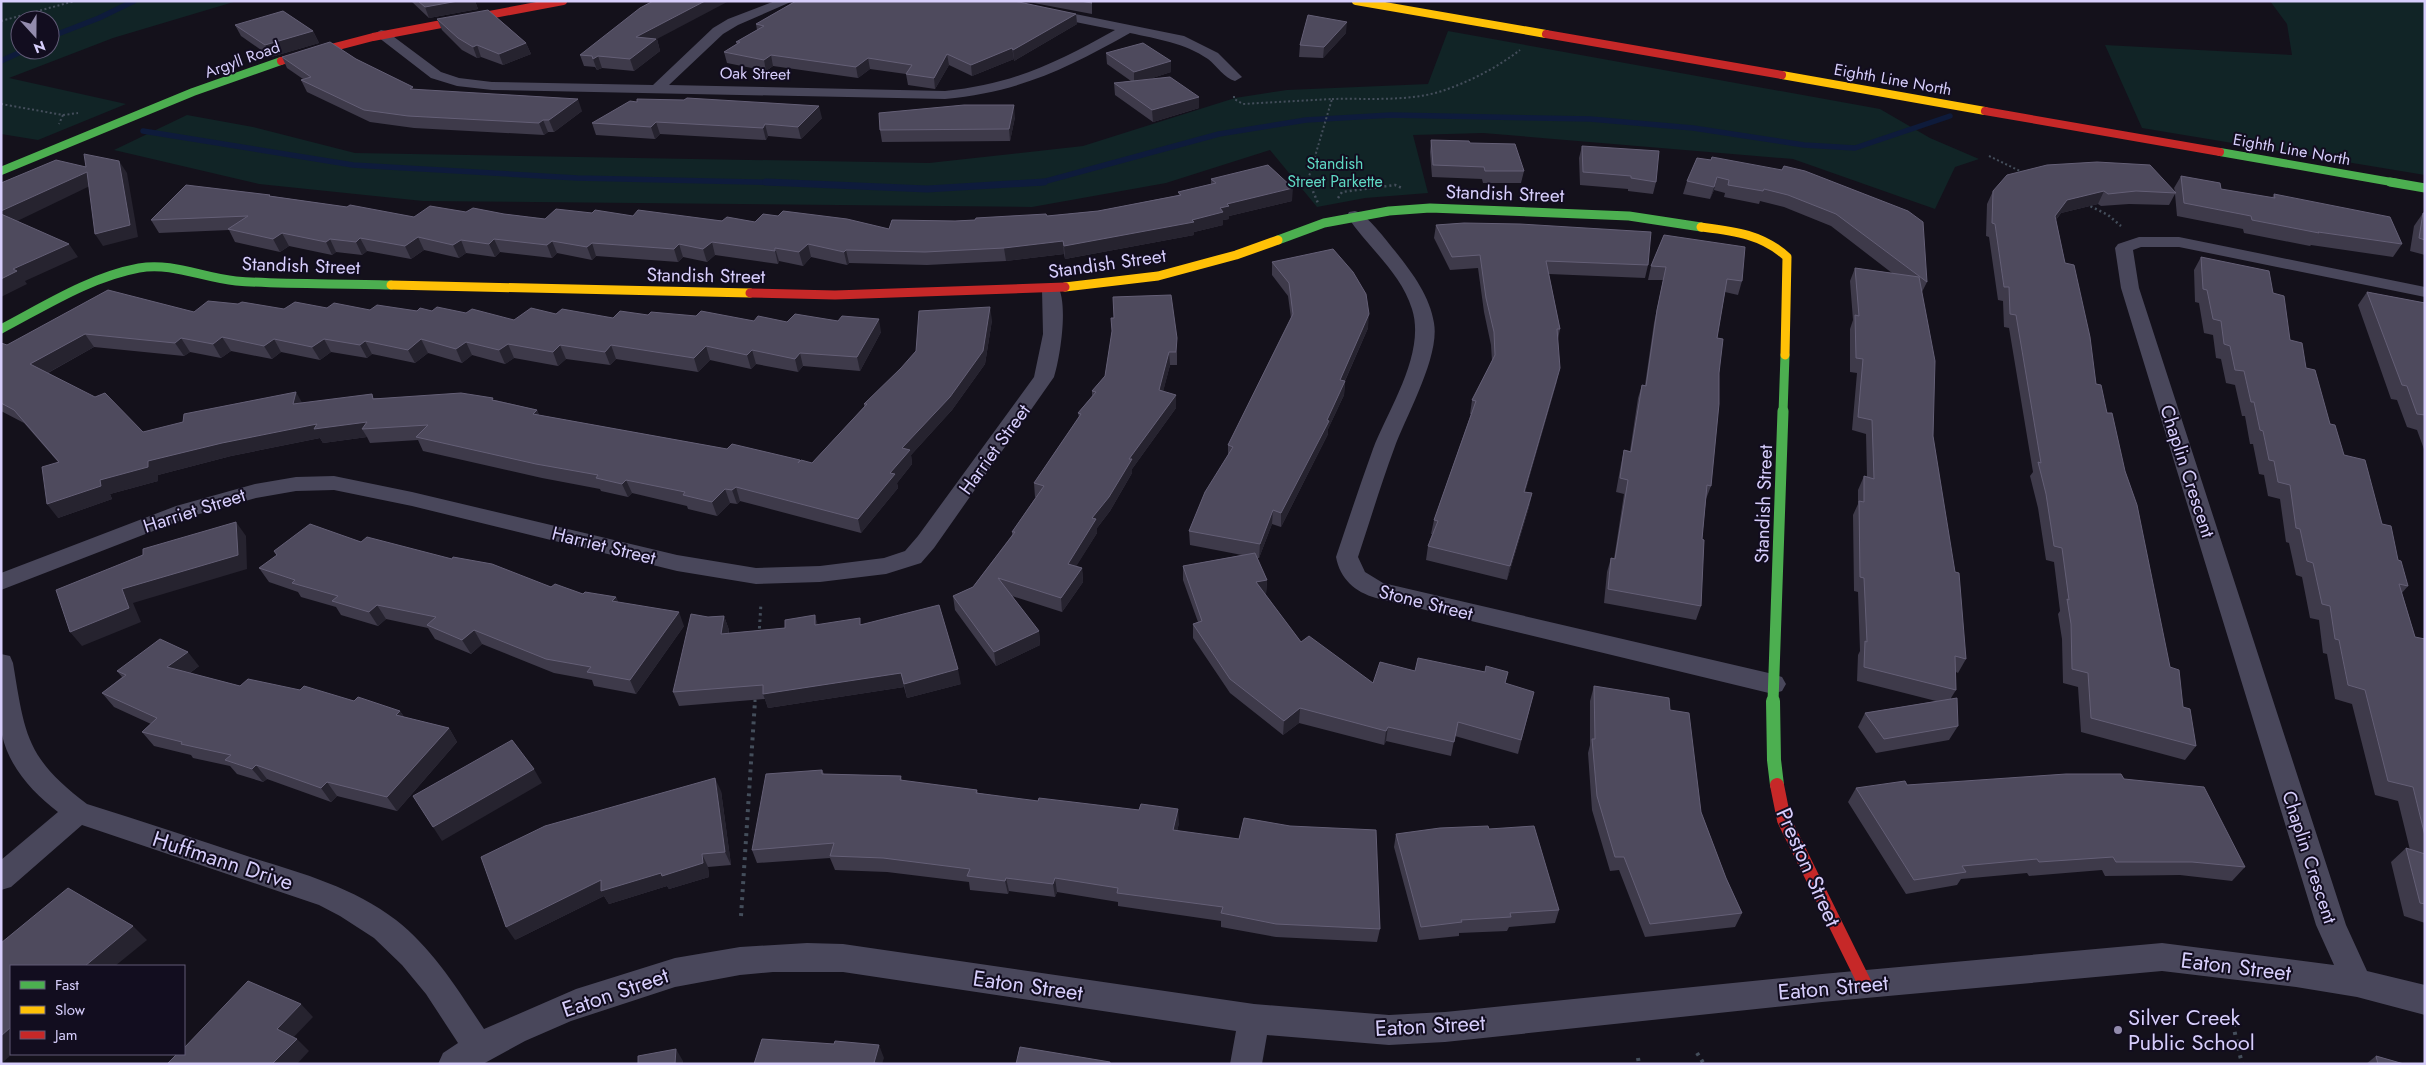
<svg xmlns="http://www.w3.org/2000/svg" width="2426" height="1065" font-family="Jost,sans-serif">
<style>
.green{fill:#112426;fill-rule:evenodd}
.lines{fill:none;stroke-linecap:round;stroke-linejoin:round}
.stream-far1{stroke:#0e1b3b;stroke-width:5.5}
.stream{stroke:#0e1b3b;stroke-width:7}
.path-far3{stroke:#444e5b;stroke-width:2;stroke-dasharray:2 2.5;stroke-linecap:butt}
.path-far2{stroke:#444e5b;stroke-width:2.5;stroke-dasharray:2 3;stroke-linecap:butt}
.path-far1{stroke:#444e5b;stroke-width:3;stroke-dasharray:2.5 4;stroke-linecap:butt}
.path{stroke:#444e5b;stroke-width:4;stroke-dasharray:3 5;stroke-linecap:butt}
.street{fill:#49475b;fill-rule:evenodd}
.fast-far3{stroke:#4caf50;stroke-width:8}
.fast-far2{stroke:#4caf50;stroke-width:9}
.fast-far1{stroke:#4caf50;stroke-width:11}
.fast{stroke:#4caf50;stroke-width:14}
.slow-far1{stroke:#ffc107;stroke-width:8}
.slow{stroke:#ffc107;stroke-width:9}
.jam-far2{stroke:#c62828;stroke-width:8}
.jam-far1{stroke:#c62828;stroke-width:9}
.jam{stroke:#c62828;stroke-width:14}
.wall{fill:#3e3a4a}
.shaded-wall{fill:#26232f}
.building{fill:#4e4a5d;stroke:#645f76}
.poi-dot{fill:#938cad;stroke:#120d1f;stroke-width:2}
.labels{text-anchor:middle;stroke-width:4;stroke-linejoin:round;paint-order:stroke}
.far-street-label{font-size:16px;fill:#d7cefc;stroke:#120d1f}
.far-park-label{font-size:16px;fill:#5ed8c3;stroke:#120d1f}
.street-label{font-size:19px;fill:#d7cefc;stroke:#120d1f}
.near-street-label{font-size:22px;fill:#d7cefc;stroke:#120d1f}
.near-poi-label{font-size:22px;fill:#d7cefc;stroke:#120d1f;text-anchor:start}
</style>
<rect width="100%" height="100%" fill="#14111b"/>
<g class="green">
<path d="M1 1H237L113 38 9 78 126 104 38 140 1 134ZM20 20H50V50H20Z"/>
<polygon points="2270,1 2425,1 2425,175 2142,128 2105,45 2292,55 2287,24"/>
<polygon points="1448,31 1880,109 1930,138 1979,159 1955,167 1935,209 1793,159 1483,133 1413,135 1428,193 1365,198 1317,207 1270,150 1166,183 1032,207 423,201 259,184 114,150 187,115 253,127 355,153 929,163 1083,146 1235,98 1287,90 1428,84"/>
</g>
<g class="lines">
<g class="stream-far1">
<polyline points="50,37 99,18 134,1"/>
<polyline points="1,61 25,50"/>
<polyline points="143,131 353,165 577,178 794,183"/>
<polyline points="1039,183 1219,134 1306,120 1391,115 1590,119 1693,128 1804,145 1855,148 1950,116"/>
</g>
<polyline class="stream" points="766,182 927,189 1044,182"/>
<g class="path-far3">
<polyline points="1,21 75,1"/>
<polyline points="1234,96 1234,99 1243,104 1332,99 1308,180 1309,183"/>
<path d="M1332 99C1367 98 1408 102 1442 91 1469 82 1498 67 1520 50"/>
<polyline points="1,104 63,115 59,124"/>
<polyline points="63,115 78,113"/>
<polyline points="1989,156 2022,172"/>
</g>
<g class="path-far2">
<polyline points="1309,182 1318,203"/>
<polyline points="1338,198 1342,192 1395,185 1402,188"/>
<polyline points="2086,204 2108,215 2121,226"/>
</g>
<g class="path-far1">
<polyline points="759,635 761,603"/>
<polyline points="755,702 755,696"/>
</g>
<g class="path">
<polyline points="741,916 755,701"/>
<polyline points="2233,1008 2234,1029 2242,1064"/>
<polyline points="1697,1053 1704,1064"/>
<polyline points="1638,1058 1639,1064"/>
</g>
<g class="street">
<path d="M775 1H793L738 25 723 34 669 85 945 91C1013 84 1056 63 1115 30L991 5 985 1H1011L1184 36 1218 53 1242 77 1235 81C1224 78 1217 66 1208 59 1185 43 1157 39 1130 33 1066 69 1019 92 945 99L492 90 457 86 431 78 374 34 381 30 386 31 441 72 459 78 492 82 653 85 713 28 728 19Z"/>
<path d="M1355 211C1367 214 1386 240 1395 251 1411 271 1430 296 1434 323 1440 357 1406 416 1394 449 1381 484 1370 521 1358 557L1365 572 1383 583 1773 674 1782 677 1786 684 1782 691 1773 694 1376 598C1355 592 1340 579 1336 557 1348 521 1360 485 1373 449 1389 408 1426 353 1412 309 1400 271 1368 248 1347 216L1349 212Z"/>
<path d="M2139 237H2179L2425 287V297L2179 247H2141L2133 250 2139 288 2346 925 2367 971 2425 985V1015L2357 997 2296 987 2162 971 1822 1002 1445 1042 1389 1045 1267 1035 1262 1064H1230L1236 1031 843 972H773L740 975 675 987 571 1021 525 1041 483 1064H438L443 1053 458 1043 426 994 402 965 374 938 340 916 319 905 82 825 11 887 1 890V860L58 812C33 793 9 767 2 735 0 717 1 675 1 654L10 656 13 663C25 735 26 758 87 804 142 821 196 839 250 857 301 873 353 887 396 920 433 949 458 990 484 1029L576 989 675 958 740 947 807 943 843 944 1254 1004 1389 1015 1445 1012 1822 974 2162 943 2334 965 2316 925 2121 288 2115 248 2118 244Z"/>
<path d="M1051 284 1057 285C1069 302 1060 358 1054 377L934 548 921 563 886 574 820 582 756 584 677 571 412 506 334 490 296 491 256 498 192 516 1 590V573L176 506 255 484 296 477 334 476 412 492 677 555 756 568 820 566 884 558 905 551 918 536 1034 377 1043 334 1042 289 1045 285Z"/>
</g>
<g class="fast-far3">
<polyline points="2220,152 2397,183"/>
<polyline points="1,171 193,92 281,61"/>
</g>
<g class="fast-far2">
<polyline points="2390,182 2425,188"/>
<polyline points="1278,240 1324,223 1389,211 1430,208 1629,216 1701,227"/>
<path d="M1 329C45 306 90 277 139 268 172 262 203 278 236 281 287 285 339 283 391 285"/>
<polyline points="1783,413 1785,355"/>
</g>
<polyline class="fast-far1" points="1773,702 1783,411"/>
<polyline class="fast" points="1773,701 1774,760 1777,785"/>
<g class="slow-far1">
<polyline points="1356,1 1546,34"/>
<polyline points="1782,75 1985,111"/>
</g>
<g class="slow">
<path d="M1701 227C1733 231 1762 234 1787 257L1785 355"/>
<polyline points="391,285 750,293"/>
<polyline points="1065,287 1158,276 1236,255 1278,240"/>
</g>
<g class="jam-far2">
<polyline points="1546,34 1782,75"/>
<polyline points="281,61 373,37 563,1"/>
<polyline points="1985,111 2220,152"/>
</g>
<polyline class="jam-far1" points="750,293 835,295 1065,287"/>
<polyline class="jam" points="1777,785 1784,820 1865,984"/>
</g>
<g class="wall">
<polygon points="411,1 475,1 478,9 429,18"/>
<polygon points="1023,1 1089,1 1092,3 1092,14"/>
<polygon points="1076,14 1077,24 1014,61 1014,59 972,76 949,65 935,89 908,85 906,74 870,69 858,78 773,66 766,71 727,63 724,52 737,44 736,42 757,30 756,24"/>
<polygon points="437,19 526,43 531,54 503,65 481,57 477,58 462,50 442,30"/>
<polygon points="235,25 313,31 319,43 271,57 241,36"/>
<polygon points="1346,33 1323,58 1299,57 1300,45"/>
<polygon points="657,39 660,51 634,71 602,68 597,70 595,67 584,66 580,55"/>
<polygon points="1106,53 1171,72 1146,80 1199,108 1153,122 1115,95 1114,83 1131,81 1107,64"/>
<polygon points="282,57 356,59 413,89 582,111 554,132 548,132 544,135 414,128 370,122 307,92 301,80 303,79 287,68"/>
<polygon points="1015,117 1010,141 882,142 880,130"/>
<polygon points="822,118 801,139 768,136 766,140 660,134 655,139 596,135 592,123"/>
<polygon points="1431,140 1470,143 1524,171 1521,183 1483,183 1482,179 1432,177 1430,152"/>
<polygon points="1582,146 1656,182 1653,194 1628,191 1628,189 1580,185 1579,158"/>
<polygon points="1782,170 1927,282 1922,292 1933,436 1966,659 1958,673 1956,672 1956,690 1951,698 1958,726 1949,740 1876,753 1858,727 1865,713 1936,701 1857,681 1858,655 1860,651 1858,592 1854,591 1853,515 1858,504 1858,490 1864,476 1867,477 1866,434 1852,430 1857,373 1850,372 1850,329 1853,320 1850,281 1855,268 1892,273 1831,226 1784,207 1760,201 1759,204 1724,197 1725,193 1714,190 1710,199 1683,194 1687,181"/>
<polygon points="2181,176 2221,189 2272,198 2274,194 2402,244 2393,257 2311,245 2310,246 2244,233 2243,229 2177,216 2175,194 2169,205 2129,204 2101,206 2098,204 2061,213 2056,220 2065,263 2096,384 2107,413 2170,667 2196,746 2185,760 2081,732 2078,687 2063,683 2062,639 2058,614 2060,611 2054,562 2046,560 2038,508 2030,476 2033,472 2009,328 2004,327 2003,301 1998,300 1989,237 1986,236 1987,204 1993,191 2175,191 2174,188"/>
<polygon points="1211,179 1292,201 1229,216 1229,219 1223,220 1223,225 1194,232 1194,235 1065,259 1064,254 1006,261 927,265 849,263 847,265 811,257 803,266 779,261 778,264 715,255 707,262 683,257 678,262 596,256 592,260 557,253 552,258 500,252 495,257 466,253 459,258 424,250 411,259 367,251 362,255 336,252 332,255 289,246 280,252 235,242 229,230 159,233 151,220 271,196 414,217 466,212 504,214 545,219 633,216 889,229 955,221 1047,216 1098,211 1179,195 1178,192 1211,184"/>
<polygon points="2423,213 2425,213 2425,255 2410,251 2414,226"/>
<polygon points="1436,225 1648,265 1645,278 1549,274 1560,329 1558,339 1557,381 1525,492 1532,493 1529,507 1507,580 1426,560 1428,546 1432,534 1431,534 1434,520 1471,414 1470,414 1472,400 1492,361 1491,345 1484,312 1478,268 1450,270 1434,238"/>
<polygon points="1664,235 1742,281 1738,295 1725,292 1717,338 1719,373 1711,486 1706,499 1702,539 1701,606 1696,620 1604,603 1607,572 1611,558 1614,559 1624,494 1616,492 1621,464 1624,450 1630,451 1638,398 1642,385 1645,385 1654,323 1663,280 1648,280 1651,266"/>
<polygon points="2201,257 2273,293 2290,340 2306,368 2344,455 2382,524 2398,560 2408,586 2402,593 2415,637 2425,639 2425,923 2404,916 2391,862 2406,848 2410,850 2398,801 2375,795 2352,704 2335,699 2327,654 2323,653 2319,620 2310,618 2302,577 2296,575 2289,543 2286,542 2280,499 2268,496 2264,475 2259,474 2253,444 2250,444 2245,416 2242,416 2235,385 2226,383 2221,359 2216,358 2213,335 2204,333 2199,303 2195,302 2194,270"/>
<polygon points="1272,262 1368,328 1345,381 1344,395 1328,429 1328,434 1281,527 1272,524 1259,558 1257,558 1267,580 1266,594 1265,594 1301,642 1373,683 1415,671 1508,672 1505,684 1534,692 1518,754 1455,736 1451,756 1386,741 1384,745 1299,723 1283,735 1230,693 1193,638 1193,624 1198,622 1183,580 1183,566 1242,555 1190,545 1189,531 1228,455 1228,445 1291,318 1288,296 1272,275"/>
<polygon points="2367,292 2425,303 2425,452 2417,430 2407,427 2397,400 2391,399 2358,305"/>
<polygon points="327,308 370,310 432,311 466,313 514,320 556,314 613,318 648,315 696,316 754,321 787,322 881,332 860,371 803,366 798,372 756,364 751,369 710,360 698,372 616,359 610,365 566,359 558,366 514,358 505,364 472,355 462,363 428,353 415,363 372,354 367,358 331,352 320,360 281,352 272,359 231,351 221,358 190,352 184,356 94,347 48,373 143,432 302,403 375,398 495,400 537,410 539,415 727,449 812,463 864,407 864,404 992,320 985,364 952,410 911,455 912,464 897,483 898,488 861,533 740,501 737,504 730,503 717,516 688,509 687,506 632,493 628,497 601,491 600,489 542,478 423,451 418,440 370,443 367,437 323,443 320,438 231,456 158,475 158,481 110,494 112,499 58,518 58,462 24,423 1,411 1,343 7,345 194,312"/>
<polygon points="1112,332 1177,352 1177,365 1170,365 1163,391 1176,408 1132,469 1132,473 1110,511 1097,528 1097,533 1076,566 1082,568 1083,582 1062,612 1012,596 1039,631 1040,645 996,666 955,610 953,596 973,587 1012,535 1012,532 1036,497 1035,497 1034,483 1079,417 1078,413 1092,396 1092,391 1105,376"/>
<polygon points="361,542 583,594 616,597 618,602 684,626 636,694 594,686 592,680 554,673 482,644 471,654 435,639 428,628 386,619 378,626 341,615 336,607 301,597 298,592 269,582 259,568"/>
<polygon points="815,615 817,625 862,624 961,684 907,698 904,687 768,708 765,699 679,706 673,692 708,617 724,616 729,630 729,633 785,628"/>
<polygon points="199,666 190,673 240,686 300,690 354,701 400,711 404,717 449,728 457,742 397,811 337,796 331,802 267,779 263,782 237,774 230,766 193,758 191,755 154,746 142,732 151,724 114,707 102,693 122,677 117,671"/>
<polygon points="1594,686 1670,710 1701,812 1726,878 1742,913 1735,927 1645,937 1619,870 1610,871 1592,810 1588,753 1590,745 1590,701"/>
<polygon points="822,770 824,774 901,776 902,781 977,790 978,793 1179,823 1177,831 1380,929 1377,942 1276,937 1221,927 1221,921 1118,906 1118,902 1057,892 1055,897 1009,891 1008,894 970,890 969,882 887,872 835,870 830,858 757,863 752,850"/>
<polygon points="2124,779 2245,867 2232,881 2180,875 2105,876 2102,870 2029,876 2027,873 1961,879 1957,885 1906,894 1848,802 1856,788 1907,785"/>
<polygon points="721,791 731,865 708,867 709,877 669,889 667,886 609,904 604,896 515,940"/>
<polygon points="1489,829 1559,910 1555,923 1509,927 1507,931 1459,933 1459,936 1419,940 1394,847 1396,834"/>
<polygon points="2376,1056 2404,1064 2366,1064"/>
</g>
<g class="shaded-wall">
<polygon points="458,1 475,1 478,9 429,18 425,7"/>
<polygon points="705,1 729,1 657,39 660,51 634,71 630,59 636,37"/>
<polygon points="1076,14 1077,24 1014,61 1013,50"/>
<polygon points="1347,22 1346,33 1323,58 1324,47"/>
<polygon points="313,31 319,43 271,57 265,45"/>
<polygon points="526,43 531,54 503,65 499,54"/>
<polygon points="477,45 481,57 477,58 473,47"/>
<polygon points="1012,48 1014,59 972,76 971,65"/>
<polygon points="947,54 949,65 935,89 934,78"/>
<polygon points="771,55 773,66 766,71 764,60"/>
<polygon points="598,56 602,68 597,70 593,59"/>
<polygon points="868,58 870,69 858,78 856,67"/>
<polygon points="1171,61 1171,72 1134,84 1134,72"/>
<polygon points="1199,97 1199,108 1153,122 1152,110"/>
<polygon points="578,99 582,111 554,132 549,120"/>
<polygon points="1014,105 1015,117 1010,141 1009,129"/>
<polygon points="819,106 822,118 801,139 798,127"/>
<polygon points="543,120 548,132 544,135 539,123"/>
<polygon points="656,122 660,134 655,139 651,127"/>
<polygon points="765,124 768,136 766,140 763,128"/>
<polygon points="119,161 127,173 138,237 103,246 95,234"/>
<polygon points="87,172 94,184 7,226 1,218 1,211"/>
<polygon points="1717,177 1714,190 1710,199 1714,187"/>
<polygon points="1293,188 1292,201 1229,216 1229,219 1223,220 1223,225 1194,232 1194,235 1065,259 1064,246 1192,220 1220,208 1227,204"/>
<polygon points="2104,191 2098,204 2061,213 2049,229 2055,216 2067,200"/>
<polygon points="282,233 289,246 280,252 273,239"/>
<polygon points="418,237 424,250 411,259 405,246"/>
<polygon points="360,238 367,251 362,255 356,242"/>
<polygon points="330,239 336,252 332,255 326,242"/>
<polygon points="494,239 500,252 495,257 489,244"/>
<polygon points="461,240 466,253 459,258 453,245"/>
<polygon points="552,241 557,253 552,258 547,245"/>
<polygon points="1063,241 1064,254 1006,261 1004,248"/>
<polygon points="712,242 715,255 707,262 703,249"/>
<polygon points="592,243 596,256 592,260 587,247"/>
<polygon points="69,244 78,257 25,281 27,284 1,297 1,279 13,269"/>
<polygon points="679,244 683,257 678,262 674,249"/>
<polygon points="808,244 811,257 803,266 799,252"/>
<polygon points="775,248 779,261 778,264 775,251"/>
<polygon points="846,250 849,263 847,265 844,252"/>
<polygon points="990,307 992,320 985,364 952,410 911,455 912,464 897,483 898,488 861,533 858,519 890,473 902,448"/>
<polygon points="1369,314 1368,328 1339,394 1340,380"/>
<polygon points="879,319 881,332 860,371 857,357"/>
<polygon points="85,334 94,347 40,377 30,364"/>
<polygon points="222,337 231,351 221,358 213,344"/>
<polygon points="181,338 190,352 184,356 175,343"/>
<polygon points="274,339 281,352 272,359 264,346"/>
<polygon points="324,339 331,352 320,360 312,347"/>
<polygon points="421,339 428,353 415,363 408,350"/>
<polygon points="365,341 372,354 367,358 360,345"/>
<polygon points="466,342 472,355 462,363 456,349"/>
<polygon points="508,344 514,358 505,364 499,350"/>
<polygon points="560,345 566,359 558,366 553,352"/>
<polygon points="611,345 616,359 610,365 605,352"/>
<polygon points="706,346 710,360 698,372 694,358"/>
<polygon points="752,350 756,364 751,369 747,355"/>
<polygon points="1169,352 1170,365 1160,404 1159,390"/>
<polygon points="800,353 803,366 798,372 795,359"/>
<polygon points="1560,368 1557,381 1521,506 1524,492"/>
<polygon points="1345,381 1344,395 1328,429 1328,434 1281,527 1281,513 1327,420"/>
<polygon points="296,392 304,406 293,404"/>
<polygon points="1176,395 1176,408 1132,469 1132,473 1110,511 1097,528 1097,533 1069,578 1068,564 1092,518 1129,459"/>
<polygon points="537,410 543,424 533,414"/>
<polygon points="367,422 362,429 367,437 323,443 320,438 231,456 158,475 158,481 110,494 112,499 58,518 47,504 100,480 148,461 222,443 317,424"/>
<polygon points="626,480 632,493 628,497 622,484"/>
<polygon points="736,487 740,501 737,504 732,490"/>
<polygon points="725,489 730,503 717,516 712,502"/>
<polygon points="1532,493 1529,507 1507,580 1510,566"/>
<polygon points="1273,510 1272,524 1259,558 1260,544"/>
<polygon points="236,522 246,536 247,569 133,603 141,622 82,646 70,632 122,589"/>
<polygon points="1082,568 1083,582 1062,612 1061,598"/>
<polygon points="1267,580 1266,594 1256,596 1256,582"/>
<polygon points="616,597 622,611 612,601"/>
<polygon points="377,605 386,619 378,626 369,612"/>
<polygon points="679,612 684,626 636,694 630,680"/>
<polygon points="815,615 819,629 815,625"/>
<polygon points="724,616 729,630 726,648 721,634"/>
<polygon points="474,630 482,644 471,654 462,640"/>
<polygon points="1039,631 1040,645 996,666 994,652"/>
<polygon points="188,652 199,666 179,681 167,667"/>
<polygon points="958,669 961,684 907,698 904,684"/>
<polygon points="901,673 904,687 768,708 763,694"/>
<polygon points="1300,708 1299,723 1283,735 1284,721"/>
<polygon points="400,711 409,725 396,715"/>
<polygon points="1388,727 1386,741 1384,745 1386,731"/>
<polygon points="449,728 457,742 397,811 387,797"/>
<polygon points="256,765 267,779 263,782 252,769"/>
<polygon points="534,769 542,783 442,841 433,827"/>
<polygon points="715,778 721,791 731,865 725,852"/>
<polygon points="327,782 337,796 331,802 321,788"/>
<polygon points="1178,809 1179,823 1174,844 1173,830"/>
<polygon points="702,854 708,867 709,877 669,889 667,886 609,904 604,896 515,940 506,927 601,880"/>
<polygon points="1006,878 1009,891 1008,894 1005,881"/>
<polygon points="1055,878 1057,892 1055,897 1053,884"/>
<polygon points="133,926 147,940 115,966 85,966"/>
<polygon points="301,1004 313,1017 289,1042 277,1029"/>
<polygon points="11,1027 11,1054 12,1054 1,1064 1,1036"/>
<polygon points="297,1039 309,1051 297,1064 272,1064"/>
<polygon points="879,1045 884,1058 882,1064 874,1063"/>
<polygon points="676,1049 683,1061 683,1064 675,1064"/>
</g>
<g class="building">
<polygon points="418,1 458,1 425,7"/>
<polygon points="653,1 705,1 636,37 656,39 630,59 598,56 593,59 592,56 580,55 640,8"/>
<polygon points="796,1 1014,1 1076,14 1013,50 1012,48 971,65 947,54 934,78 906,74 912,65 868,58 856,67 771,55 764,60 724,52 740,42 736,42 764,26 756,24"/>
<polygon points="1080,1 1089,1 1092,3"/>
<polygon points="488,10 526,43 499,54 477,45 473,47 458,38 437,19"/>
<polygon points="283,11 313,31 265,45 235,25"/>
<polygon points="1308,15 1347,22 1324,47 1300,45"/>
<polygon points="330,42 356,59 413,87 410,89 578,99 549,120 543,120 539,123 408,116 364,110 301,80 311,77 282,57"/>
<polygon points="1143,43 1171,61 1134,72 1106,53"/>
<polygon points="1170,77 1199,97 1152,110 1114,83"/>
<polygon points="687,98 819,106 798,127 765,124 763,128 656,122 651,127 592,123 630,101 637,102 637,99 684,100"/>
<polygon points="964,105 1014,105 1009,129 880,130 879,113"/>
<polygon points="1431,140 1469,141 1470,143 1515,144 1524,171 1485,171 1484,167 1433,165"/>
<polygon points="1582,146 1659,151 1656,182 1631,178 1631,176 1583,172"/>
<polygon points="84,154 119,161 130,225 95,234 87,172 1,211 1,183 56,160 86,167"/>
<polygon points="1712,157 1782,170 1784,166 1805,171 1908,211 1923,222 1927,282 1836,214 1788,195 1764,189 1763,191 1728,185 1729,180 1717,177 1714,187 1687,181 1697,158 1711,160"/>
<polygon points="2097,162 2150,165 2176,193 2136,191 2108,194 2104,191 2067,200 2055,216 2065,263 2074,265 2090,337 2096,384 2101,385 2107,413 2112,413 2125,471 2137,505 2170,667 2179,670 2183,707 2190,709 2196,746 2091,718 2088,673 2072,669 2071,624 2067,599 2069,600 2062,548 2054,546 2046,494 2038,462 2041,463 2016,315 2010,314 2009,287 2004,287 1995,224 1992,223 1993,191 2007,175 2047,165"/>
<polygon points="1268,165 1293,188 1227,204 1229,206 1220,208 1223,212 1192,220 1194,222 1064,246 1063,241 1004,248 925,252 846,250 844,252 808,244 799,252 775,248 775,251 712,242 703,249 679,244 674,249 592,243 587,247 552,241 547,245 494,239 489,244 461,240 453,245 418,237 405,246 360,238 356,242 330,239 326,242 282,233 273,239 228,229 248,216 151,220 186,185 270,195 269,196 347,207 350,205 414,217 430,206 466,212 473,208 504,214 545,219 556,209 592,213 595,210 633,216 638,210 722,221 727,217 755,222 763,214 778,216 783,211 847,219 889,229 892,220 955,221 975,220 976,218 1046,214 1047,216 1098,211 1181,195 1178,192 1216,183 1211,179"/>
<polygon points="2181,176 2220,183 2221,189 2275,198 2274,194 2390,217 2402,244 2318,232 2319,233 2252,220 2251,216 2184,203"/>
<polygon points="2423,213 2425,213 2425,240 2419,238"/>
<polygon points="1,214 69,244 13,269 17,271 1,279"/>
<polygon points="1464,223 1520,224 1651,232 1648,265 1546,261 1560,329 1557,329 1560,368 1524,492 1532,493 1510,566 1428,546 1438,521 1434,520 1476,401 1472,400 1495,355 1494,332 1486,298 1480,255 1452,257 1436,225"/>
<polygon points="1664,235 1745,247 1742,281 1727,279 1717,338 1723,339 1719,373 1719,404 1711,486 1707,485 1702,539 1704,540 1701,606 1608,589 1611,558 1615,559 1628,480 1620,478 1624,450 1631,452 1642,385 1646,386 1657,310 1666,267 1651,266"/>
<polygon points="1333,249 1353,272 1366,294 1369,314 1340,380 1345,381 1327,420 1329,421 1281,513 1273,510 1260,544 1189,531 1205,492 1233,447 1228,445 1293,314 1289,283 1272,262"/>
<polygon points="2201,257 2269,271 2273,293 2284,296 2290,340 2302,343 2306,368 2315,370 2330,424 2335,425 2344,455 2365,460 2382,524 2391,526 2398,560 2401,561 2408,586 2399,584 2415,637 2425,639 2425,836 2413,787 2388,781 2365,690 2348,685 2339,640 2335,639 2330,606 2322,604 2313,563 2307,561 2300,529 2296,528 2290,485 2278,482 2274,461 2269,460 2263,431 2260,430 2254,402 2251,402 2244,371 2235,370 2230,346 2224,344 2221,321 2213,319 2207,290 2203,289"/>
<polygon points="1855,268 1919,277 1935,361 1933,436 1955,572 1959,573 1966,659 1955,656 1956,690 1864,667 1865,641 1867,642 1864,578 1860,577 1859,501 1864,502 1864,476 1874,479 1872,420 1858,417 1863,359 1856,358 1855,315 1859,316"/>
<polygon points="108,290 194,312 208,301 238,304 242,302 284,309 295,302 327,308 334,303 370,310 377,305 417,311 420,308 432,311 437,307 466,313 472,309 514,320 531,308 556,314 562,309 613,318 620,311 648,315 651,312 696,316 701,311 754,321 758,316 787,322 795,314 838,321 842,316 879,319 857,357 800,353 795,359 752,350 747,355 706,346 694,358 611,345 605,352 560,345 553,352 508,344 499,350 466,342 456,349 421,339 408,350 365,341 360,345 324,339 312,347 274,339 264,346 222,337 213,344 181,338 175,343 85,334 30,364 95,397 105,393 143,432 183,422 184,414 296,392 293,404 372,394 373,399 461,393 493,398 492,400 537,410 533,414 727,449 732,444 800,460 798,463 801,460 812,463 867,404 864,404 901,368 916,351 919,311 990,307 983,351 950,397 902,448 910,450 890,473 895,474 858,519 736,487 732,490 725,489 712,502 683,495 685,492 626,480 622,484 596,478 598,475 536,464 416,437 428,425 362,429 367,422 314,429 317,424 222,443 148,461 148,467 100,480 101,486 47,504 42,467 59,462 14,410 1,403 1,343 7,345"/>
<polygon points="2367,292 2425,303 2425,415 2417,414 2407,386 2402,385"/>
<polygon points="1171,295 1177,338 1176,352 1169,352 1159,390 1176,395 1129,459 1132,459 1109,497 1092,518 1096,519 1068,564 1082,568 1061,598 998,578 1039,631 994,652 953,596 973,587 1015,532 1012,532 1044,486 1034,483 1081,414 1078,413 1096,392 1092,391 1105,376 1112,331 1111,318 1114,318 1113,297"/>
<polygon points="236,522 238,555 122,589 129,608 70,632 56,590 143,555 143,549"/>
<polygon points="310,524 361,542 367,537 452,559 453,557 492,564 551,587 555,584 583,594 585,592 616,597 612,601 679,612 630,680 587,672 591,667 546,659 474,630 462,640 427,625 436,617 377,605 369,612 332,601 338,596 292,583 295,580 259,568 277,555 274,551"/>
<polygon points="1255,553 1267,580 1256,582 1301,642 1309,636 1373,683 1380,662 1415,671 1418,658 1485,672 1486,666 1508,672 1505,683 1534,692 1521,740 1458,722 1454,742 1388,727 1386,731 1300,708 1284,721 1230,679 1193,624 1202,621 1183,566"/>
<polygon points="939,605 958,669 904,684 901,673 763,694 763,685 673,692 691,614 708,617 724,616 721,634 785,628 785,620 815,615 815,625 860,618 860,625"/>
<polygon points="160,639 188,652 167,667 240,686 248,679 300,690 304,686 354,701 358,697 400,711 396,715 449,728 387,797 327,782 321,788 256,765 252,769 225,760 231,755 181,744 182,742 142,732 157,718 102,693 126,675 117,671"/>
<polygon points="1594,686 1669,698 1670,710 1689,713 1701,812 1726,878 1742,913 1650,924 1624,857 1615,857 1597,796 1592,739 1595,739"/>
<polygon points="1957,698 1958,726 1884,739 1865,713"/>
<polygon points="512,740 534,769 433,827 413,796"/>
<polygon points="822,770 822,774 901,776 900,780 977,790 976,793 1038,801 1039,798 1139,810 1141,804 1178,809 1173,830 1239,839 1244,818 1290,826 1376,830 1380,929 1276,924 1221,913 1223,907 1117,893 1118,888 1055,878 1053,884 1006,878 1005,881 967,876 970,869 883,858 830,856 834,843 752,850 766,774"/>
<polygon points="2066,774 2121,774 2124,779 2204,787 2245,867 2192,862 2116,862 2113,857 2039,862 2037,859 1962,866 1966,872 1914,880 1856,788 1905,781 1907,785"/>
<polygon points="715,778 725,852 702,854 703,863 662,876 661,873 601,891 601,880 506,927 481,857 545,826"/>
<polygon points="1488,826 1489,829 1534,826 1559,910 1510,913 1511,917 1461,920 1462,922 1421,927 1396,834 1440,828"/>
<polygon points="2406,848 2425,854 2425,904 2420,903"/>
<polygon points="68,888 133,926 85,966 11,966 11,1027 1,1036 1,943"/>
<polygon points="248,981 301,1004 277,1029 297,1039 272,1064 167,1064 177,1054 184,1054 184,1048"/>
<polygon points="762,1039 834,1044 835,1041 879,1045 874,1063 885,1064 754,1064"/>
<polygon points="1020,1047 1110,1062 1110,1064 1016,1064"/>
<polygon points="676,1049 675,1064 638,1064 638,1056"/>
<polygon points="2376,1056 2404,1064 2378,1064"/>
</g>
<circle class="poi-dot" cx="2118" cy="1030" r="5"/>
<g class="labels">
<g class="far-street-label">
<text transform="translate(242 59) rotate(-20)" y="6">Argyll Road</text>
<text transform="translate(755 73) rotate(1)" y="6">Oak Street</text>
<text transform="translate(1893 79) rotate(10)" y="6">Eighth Line North</text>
<text transform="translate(2292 149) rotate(10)" y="6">Eighth Line North</text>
</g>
<g class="far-park-label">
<text x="1335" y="169">Standish<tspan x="1335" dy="18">Street Parkette</tspan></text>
</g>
<g class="street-label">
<text transform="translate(1505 193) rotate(2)" y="7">Standish Street</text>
<text transform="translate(1107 263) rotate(-8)" y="7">Standish Street</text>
<text transform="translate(301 265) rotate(2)" y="7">Standish Street</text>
<text transform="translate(706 275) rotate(1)" y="7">Standish Street</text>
<text transform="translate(994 449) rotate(-54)" y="7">Harriet Street</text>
<text transform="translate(2188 471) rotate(72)" y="7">Chaplin Crescent</text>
<text transform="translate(1763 504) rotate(-88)" y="7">Standish Street</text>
<text transform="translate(194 510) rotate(-18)" y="7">Harriet Street</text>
<text transform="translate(604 545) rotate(14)" y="7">Harriet Street</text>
<text transform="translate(1426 602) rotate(14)" y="7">Stone Street</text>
<text transform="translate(2310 857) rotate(72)" y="7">Chaplin Crescent</text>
</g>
<g class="near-street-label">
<text transform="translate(223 860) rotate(18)" y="8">Huffmann Drive</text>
<text transform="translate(1809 867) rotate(66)" y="8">Preston Street</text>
<text transform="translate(2236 966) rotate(7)" y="8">Eaton Street</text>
<text transform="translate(1028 985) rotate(8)" y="8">Eaton Street</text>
<text transform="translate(1833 987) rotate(-5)" y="8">Eaton Street</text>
<text transform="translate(615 992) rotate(-19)" y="8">Eaton Street</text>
<text transform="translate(1430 1025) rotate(-3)" y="8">Eaton Street</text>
</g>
<g class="near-poi-label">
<text x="2128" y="1025">Silver Creek<tspan x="2128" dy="25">Public School</tspan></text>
</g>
</g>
<rect width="2426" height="1065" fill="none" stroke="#d7cefc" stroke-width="5"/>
<rect x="10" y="965" width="175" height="90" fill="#120d1f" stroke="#615a77"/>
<rect x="20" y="981" width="25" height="8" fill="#4caf50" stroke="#615a77"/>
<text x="55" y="990" font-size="15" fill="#d7cefc">Fast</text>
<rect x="20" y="1006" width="25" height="8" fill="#ffc107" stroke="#615a77"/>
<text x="55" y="1015" font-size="15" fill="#d7cefc">Slow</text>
<rect x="20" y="1031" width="25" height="8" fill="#c62828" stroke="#615a77"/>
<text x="55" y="1040" font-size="15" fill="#d7cefc">Jam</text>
<g transform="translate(35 35) rotate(159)"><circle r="24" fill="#120d1f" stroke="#615a77"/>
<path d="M0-4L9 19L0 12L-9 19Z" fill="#938cad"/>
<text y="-8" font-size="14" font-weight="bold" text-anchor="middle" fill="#d7cefc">N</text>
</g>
</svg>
